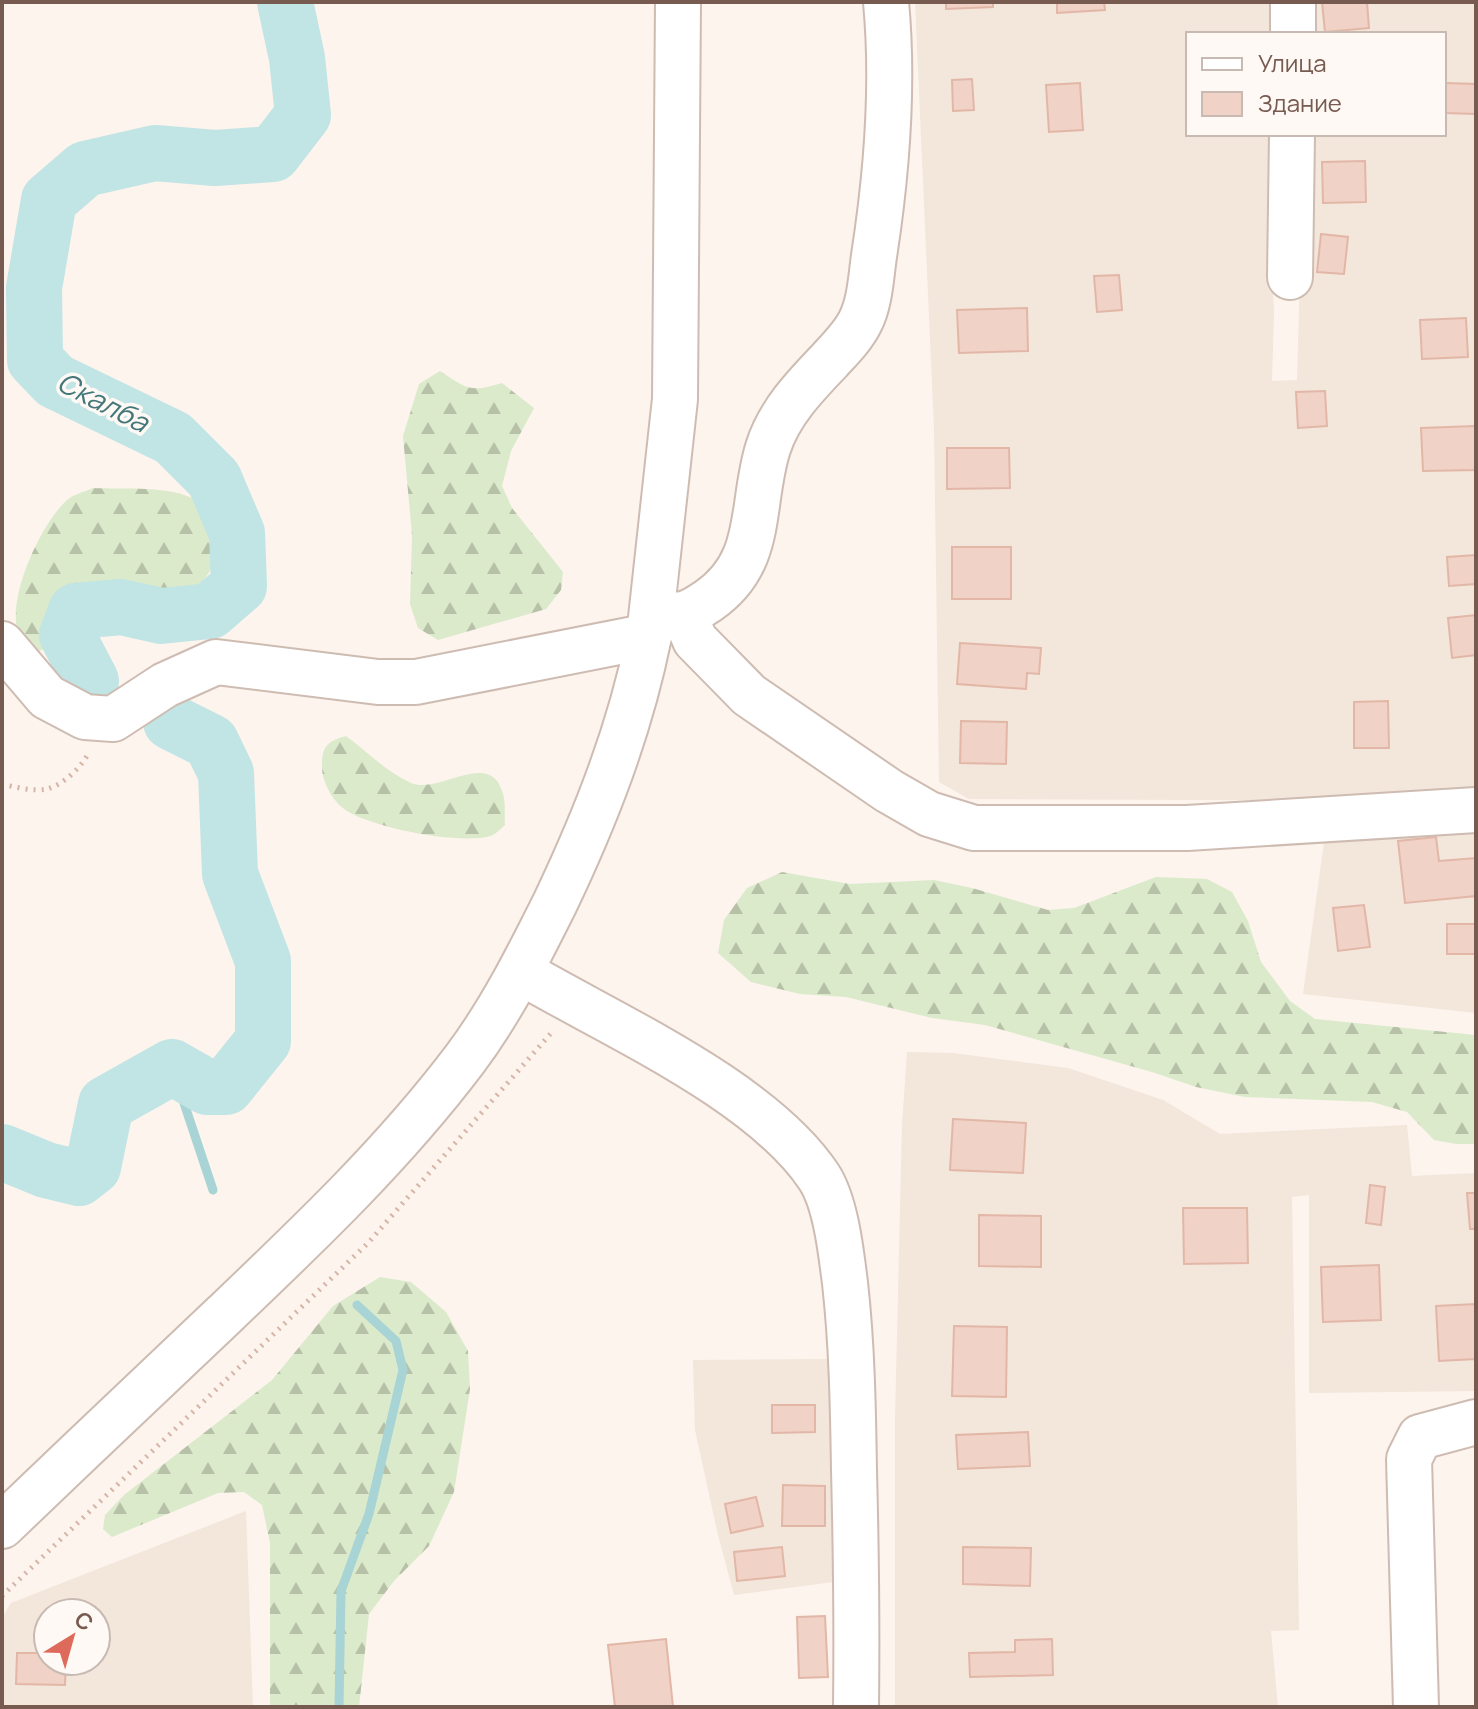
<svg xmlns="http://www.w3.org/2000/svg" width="1478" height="1709" font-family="Manrope,sans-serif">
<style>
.residential{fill:#f3e6db;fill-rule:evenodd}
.forest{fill:url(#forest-firs)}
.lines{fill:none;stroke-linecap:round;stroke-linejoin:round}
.stream{stroke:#a8d4d6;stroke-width:9}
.river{stroke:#c1e4e5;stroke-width:56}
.building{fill:#f0d2c6;stroke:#e2b7a7;stroke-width:2}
.minor-casing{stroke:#cebcb2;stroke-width:48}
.path{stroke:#d6b5a8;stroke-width:5;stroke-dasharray:2 6;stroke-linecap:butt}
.minor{stroke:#fff;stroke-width:44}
.labels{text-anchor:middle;stroke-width:7;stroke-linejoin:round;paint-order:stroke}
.water-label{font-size:28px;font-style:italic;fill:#43777a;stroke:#fef9f4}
</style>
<defs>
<pattern id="forest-firs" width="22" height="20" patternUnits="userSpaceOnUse" patternTransform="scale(2)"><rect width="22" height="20" fill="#dbeacb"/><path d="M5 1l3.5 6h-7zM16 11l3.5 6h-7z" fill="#b6c1a7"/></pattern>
</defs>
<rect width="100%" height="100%" fill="#fcf4ed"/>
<g class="residential">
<polygon points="915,2 1281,2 1283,34 1188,34 1188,134 1283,134 1272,274 1274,313 1272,381 1297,380 1304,134 1444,134 1444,34 1304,34 1304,2 1476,2 1476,801 969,799 939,782 934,428"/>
<polygon points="1476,821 1476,1013 1303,994 1326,828"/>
<polygon points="907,1052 953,1053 1068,1068 1163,1100 1220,1134 1407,1125 1412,1176 1476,1173 1476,1391 1309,1393 1309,1195 1292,1197 1299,1630 1271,1631 1278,1707 895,1707 895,1419 902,1126"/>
<polygon points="835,1359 841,1581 734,1595 718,1535 695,1430 693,1360"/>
<path d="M246 1511 253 1707H2V1618L11 1603ZM48 1613H96V1661H48Z"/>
</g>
<g class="forest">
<path d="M440 371C467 389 470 393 502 383L534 408 511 451 502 486 512 508 563 572 561 590 546 609 438 640 418 628 410 604 412 535 403 436 419 384Z"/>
<path d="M93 488C123 490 191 482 208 512 219 532 223 547 211 569 186 615 134 587 94 589 87 589 78 594 71 597 53 606 56 627 52 645L35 653C30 648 22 642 19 635 5 601 40 526 65 502 71 495 84 492 93 488Z"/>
<path d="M346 736C366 751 388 773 411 783 439 795 491 747 503 794 506 803 504 816 505 825 500 829 496 834 491 836 459 845 375 828 347 811 333 802 321 781 322 765 322 746 328 741 346 736Z"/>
<polygon points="782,872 850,884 934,880 972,888 1048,910 1074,908 1156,877 1207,879 1232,892 1248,921 1261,962 1290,1001 1315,1019 1476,1035 1476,1144 1456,1144 1434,1140 1407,1112 1372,1102 1245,1097 1196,1087 1152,1072 985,1025 932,1018 846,997 800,994 751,982 718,953 724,920 747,888"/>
<polygon points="380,1277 411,1282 446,1312 468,1351 470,1389 454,1492 429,1546 394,1581 369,1614 359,1707 270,1707 270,1543 262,1505 244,1492 218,1493 112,1537 103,1529 105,1515 124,1495 272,1380 333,1306"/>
</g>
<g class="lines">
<g class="stream">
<polyline points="172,1067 213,1190"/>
<polyline points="339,1707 341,1591 369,1514 403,1370 396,1341 357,1305"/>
</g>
<g class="river">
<polyline points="91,681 67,635 76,611 121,607 161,616 210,611 239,586 237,533 214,479 173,438 55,381 35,360 34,288 49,200 85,169 155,153 215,158 273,154 303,115 297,58 285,2"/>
<polyline points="2,1152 46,1170 79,1178 93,1167 106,1104 172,1067 207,1087 226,1087 263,1041 263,961 230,874 226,773 211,742 171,722"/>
</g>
</g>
<g class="building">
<polygon points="946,2 993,2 993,7 946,9"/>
<polygon points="1057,2 1104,2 1105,10 1057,13"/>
<polygon points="1322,2 1367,2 1369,28 1325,32"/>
<polygon points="972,79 974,110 953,111 952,80"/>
<polygon points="1080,83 1083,130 1049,132 1046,85"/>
<polygon points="1446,83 1476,84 1476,114 1445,113"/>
<polygon points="1365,161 1366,202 1323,203 1322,162"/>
<polygon points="1321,234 1348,237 1344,274 1317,272"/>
<polygon points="1119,275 1122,310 1097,312 1094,276"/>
<polygon points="1027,308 1028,351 959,353 957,310"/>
<polygon points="1466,318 1468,357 1422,359 1420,320"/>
<polygon points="1325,391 1327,426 1298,428 1296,392"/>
<polygon points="1475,426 1476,470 1423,471 1421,428"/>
<polygon points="947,448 1009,448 1010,488 947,489"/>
<rect x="952" y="547" width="59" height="52"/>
<polygon points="1476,555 1476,584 1449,586 1447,557"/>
<polygon points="1476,615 1476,655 1452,658 1448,618"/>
<polygon points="960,643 1041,648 1039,674 1027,673 1026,689 957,684"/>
<polygon points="1388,701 1389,748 1354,748 1354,702"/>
<polygon points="961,721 1007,722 1006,764 960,763"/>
<polygon points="1436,837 1439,861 1476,858 1476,896 1405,903 1398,841"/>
<polygon points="1364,905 1370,947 1338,951 1333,908"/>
<rect x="1447" y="924" width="29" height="30"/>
<polygon points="953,1119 1026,1123 1023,1173 950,1170"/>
<polygon points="1370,1185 1385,1187 1381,1225 1366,1223"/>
<polygon points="1467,1193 1476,1193 1476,1229 1470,1229"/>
<polygon points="1183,1208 1247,1208 1248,1263 1184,1264"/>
<polygon points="979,1215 1041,1216 1041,1267 979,1266"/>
<polygon points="1379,1265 1381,1320 1323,1322 1321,1267"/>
<polygon points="1476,1304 1476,1359 1439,1361 1436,1306"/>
<polygon points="954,1326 1007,1327 1006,1397 952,1396"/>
<polygon points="772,1405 815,1405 815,1432 772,1433"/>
<polygon points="1028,1432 1030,1466 958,1469 956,1435"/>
<polygon points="783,1485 825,1486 825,1526 782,1526"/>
<polygon points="756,1497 763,1526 731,1533 725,1504"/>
<polygon points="782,1547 785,1576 737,1581 734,1552"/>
<polygon points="963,1547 1031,1548 1030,1586 963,1584"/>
<polygon points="825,1616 828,1677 799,1678 797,1617"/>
<polygon points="666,1639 673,1707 615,1707 608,1645"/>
<polygon points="1052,1639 1053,1675 970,1677 969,1653 1015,1652 1015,1640"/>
<polygon points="17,1653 48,1653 48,1661 66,1661 65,1685 16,1684"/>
</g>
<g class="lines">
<defs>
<g id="minor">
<polyline points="1293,34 1293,2"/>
<polyline points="1290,277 1292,134"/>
<path d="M658 614C684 616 687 615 708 601 765 562 750 505 768 448 779 413 805 386 830 360 841 348 853 336 860 322 870 303 871 277 874 256 887 172 894 87 886 2"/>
<polyline points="685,616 695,640 749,695 889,791 929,814 974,828 1187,828 1476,810"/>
<polyline points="2,644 47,697 85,717 113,719 165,685 216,662 378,682 416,682 649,636"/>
<path d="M521 972C611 1025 761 1090 819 1177 836 1203 841 1252 845 1283 852 1345 853 1407 854 1470 856 1549 857 1628 856 1707"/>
<path d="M2 1526C76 1455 151 1384 225 1314 310 1233 394 1153 465 1059 501 1011 528 957 555 903 596 817 630 730 649 636L675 399 678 2"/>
<polyline points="1416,1707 1409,1459 1420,1437 1476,1422"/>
</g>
</defs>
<use href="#minor" class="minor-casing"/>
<g class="path">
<path d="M2 784C14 787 35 792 47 789 63 785 82 767 89 752"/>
<polyline points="2,1596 368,1243 552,1032"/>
</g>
<use href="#minor" class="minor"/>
</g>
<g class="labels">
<g class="water-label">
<text transform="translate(103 402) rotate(27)" y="10">Скалба</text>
</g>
</g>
<rect width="1478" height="1709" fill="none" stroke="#775a50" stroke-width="8"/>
<rect x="1186" y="32" width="260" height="104" fill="#fef9f4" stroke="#c8b9b2" stroke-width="2"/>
<rect x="1202" y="58" width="40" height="12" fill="#ffffff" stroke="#c8b9b2" stroke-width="2"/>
<text x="1258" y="72" font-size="24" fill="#775a50">Улица</text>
<rect x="1202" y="92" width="40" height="24" fill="#f0d2c6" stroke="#c8b9b2" stroke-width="2"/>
<text x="1258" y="112" font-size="24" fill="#775a50">Здание</text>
<g transform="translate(72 1637) rotate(37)"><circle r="38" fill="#fef9f4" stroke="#c8b9b2" stroke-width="2"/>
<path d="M0-6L14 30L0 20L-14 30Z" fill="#dd6a5b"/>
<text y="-12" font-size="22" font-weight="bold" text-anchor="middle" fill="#775a50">С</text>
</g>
</svg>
